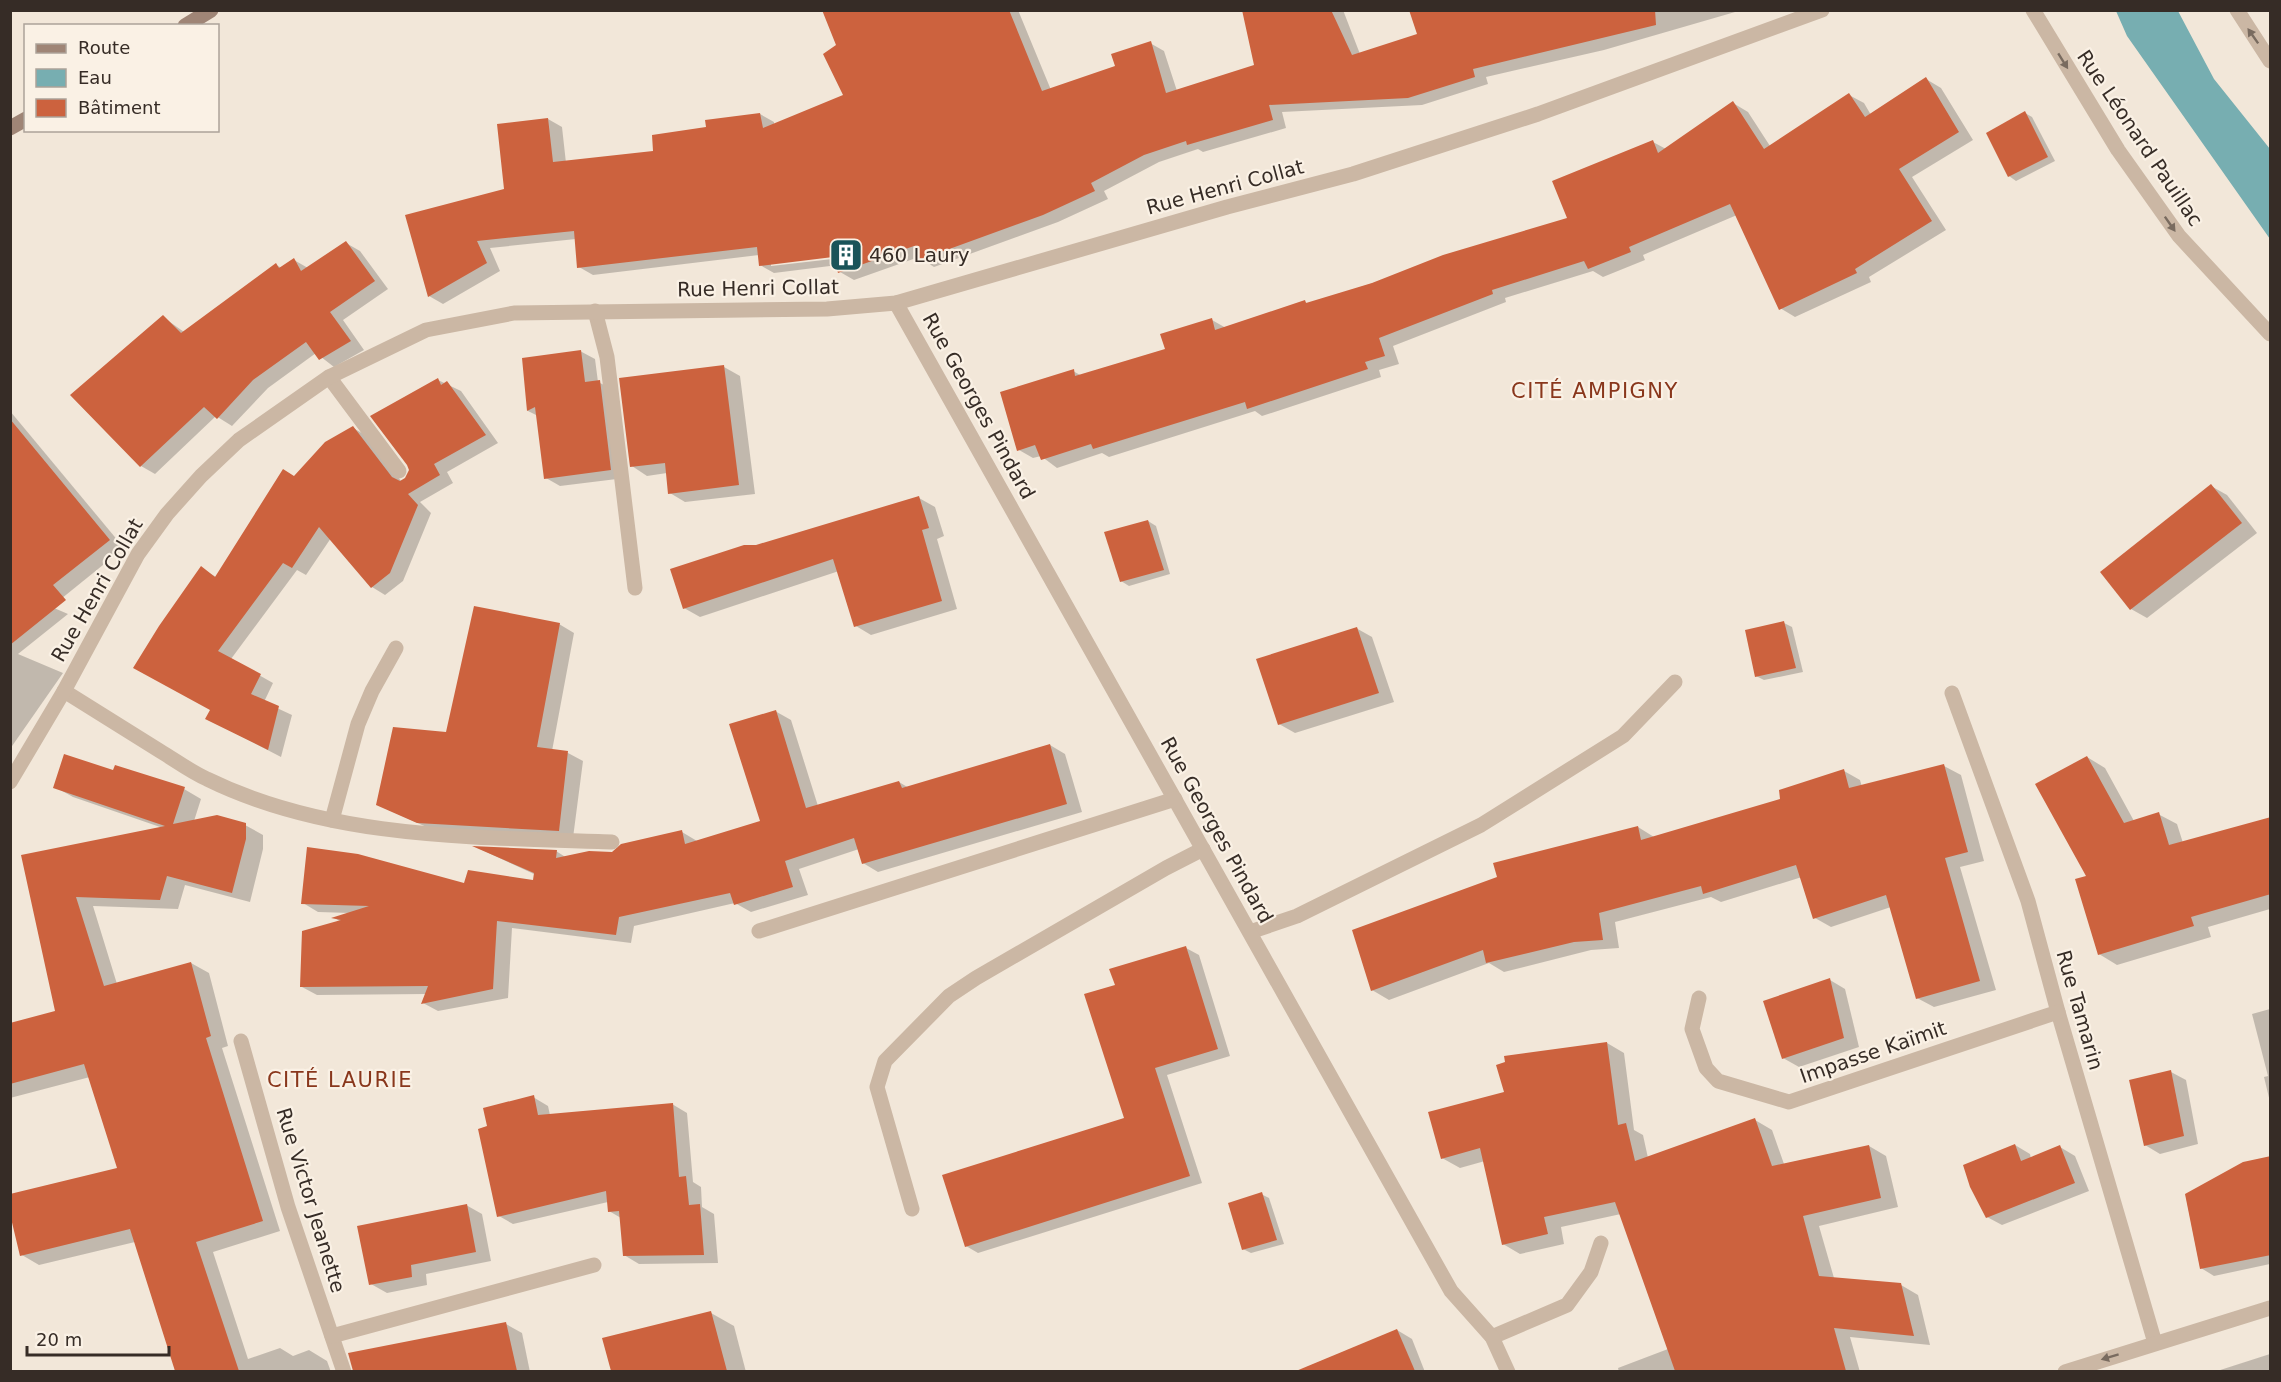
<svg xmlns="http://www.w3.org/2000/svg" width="2281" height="1382" font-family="'DejaVu Sans',sans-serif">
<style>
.water{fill:#77aeb1}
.shadow{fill:#0003;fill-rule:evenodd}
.building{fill:#cc623e}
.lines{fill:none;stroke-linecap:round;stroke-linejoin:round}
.service{stroke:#cbb7a4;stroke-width:15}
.minor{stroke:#cbb7a4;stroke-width:15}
.secondary{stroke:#9f8576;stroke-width:15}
.oneway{fill:#796b5f}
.labels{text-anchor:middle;stroke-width:4.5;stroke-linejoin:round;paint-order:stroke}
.street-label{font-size:20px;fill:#362c26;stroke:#faf1e5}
.poi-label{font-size:20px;fill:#362c26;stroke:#faf1e5;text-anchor:start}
.neighbourhood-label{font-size:21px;letter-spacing:1.5px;fill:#89371c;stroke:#faf1e5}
</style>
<rect width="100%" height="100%" fill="#f2e7d9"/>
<polygon class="water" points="2116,11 2178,11 2214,79 2270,149 2270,239 2127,36"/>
<g class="shadow">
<path d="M967 10H1018L1051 90 1117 67 1150 43 1164 51 1177 91 1255 66 1244 10H1343L1360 54 1419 35 1410 10H1742L1604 50 1486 77 1488 84 1422 105 1282 112 1286 128 1203 152 1198 149 1159 162 1104 191 1108 199 1058 222 934 267 919 257 854 280 840 272 838 265 774 273 760 265 759 255 593 275 579 267 576 239 490 248 500 271 443 304 429 296 506 190 499 125 548 119 562 127 566 163 655 152 707 128 760 114 774 122V125L845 95ZM840 255 841 258 771 266V263Z"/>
<polygon points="1926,79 1941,88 1973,140 1912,177 1946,230 1869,277 1871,282 1795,317 1780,308 1737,215 1643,255 1645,260 1603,277 1593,271 1505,298 1506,302 1393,346 1399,364 1379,370 1381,377 1262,416 1255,411 1109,457 1102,453 1057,468 1041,456 1033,458 1019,450 1073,371 1082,376 1167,350 1212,320 1226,328 1305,302 1309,304 1569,219 1653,142 1666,149 1733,103 1748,112 1770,146 1849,95 1864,103 1871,115"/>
<polygon points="2025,113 2032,117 2055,161 2016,181 2009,176"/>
<polygon points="346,243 360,251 388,289 343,320 364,350 334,367 316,353 268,388 232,426 216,416 155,474 141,466 163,317 184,332 276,265 282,268 294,260 308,268"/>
<polygon points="580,351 595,359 598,382 614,390 625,478 560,486 546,478 538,416 528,411 524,359"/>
<polygon points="724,367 740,376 755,494 685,502 670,493 667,473 647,476 632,466"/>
<polygon points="438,380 461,391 498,443 447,472 453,483 420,502 431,513 403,581 385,595 372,587 331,538 306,575 297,570 231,659 273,683 264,702 292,715 281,757 221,726 211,710 201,568 216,577 295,477 353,428 367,436 401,481 410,475"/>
<polygon points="10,411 124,548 56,603 10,557"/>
<polygon points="2211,486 2227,495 2257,533 2147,618 2131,609"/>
<polygon points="919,498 935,507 944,536 937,539 957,609 871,635 856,626 839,571 700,617 684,608 756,547"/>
<polygon points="1148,521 1156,526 1170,574 1129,586 1121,581"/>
<polygon points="10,589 68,614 18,654 63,673 10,749"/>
<polygon points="1784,623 1792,627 1803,672 1764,680 1756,676"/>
<polygon points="559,624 574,633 552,751 568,753 583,761 573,838 433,830 378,805"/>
<polygon points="1356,628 1372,637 1394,702 1295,733 1279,724"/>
<polygon points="775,711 791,720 818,806 899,782 909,788 1050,745 1065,754 1082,812 878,872 863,863 859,849 799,869 808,895 751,912 735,903 634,926 631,943 512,928 508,998 438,1011 423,1003 427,994 317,995 302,987 341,922 335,918 350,913 318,912 303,903 465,885 534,882 536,875 478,848 556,851 567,858 613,853 682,832 697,841 761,822"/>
<polygon points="2087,757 2105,768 2134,821 2158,814 2177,824 2183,843 2270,819 2270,909 2208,927 2211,937 2117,965 2099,954 2088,877"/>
<polygon points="1944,766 1961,775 1984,861 1960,867 1996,990 1934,1007 1917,998 1891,907 1831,927 1815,918 1802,877 1721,902 1711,897 1615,922 1619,948 1591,950 1504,972 1489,963 1389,1000 1372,990 1638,827 1654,837 1782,800 1844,771 1860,780 1862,787"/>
<polygon points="114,771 184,789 201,799 194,821 245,825 263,835 263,849 250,902 185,885 178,909 93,906 117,984 191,963 209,973 228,1046 222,1048 280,1231 213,1252 248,1359 280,1348 293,1356 309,1350 327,1361 331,1372 176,1372 135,1242 39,1265 22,1255 119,1169 90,1077 10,1098 10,1025 57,1012 22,856 163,828 73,797 55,787"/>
<polygon points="1186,948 1199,955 1230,1056 1167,1075 1202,1183 978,1253 966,1246 1126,1119 1117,986"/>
<polygon points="1830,980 1845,989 1859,1047 1799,1067 1783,1058"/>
<polygon points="2270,1009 2270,1102 2264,1077 2268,1076 2252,1014"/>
<polygon points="1607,1043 1624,1053 1634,1130 1643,1135 1648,1158 1755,1120 1772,1130 1784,1164 1869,1146 1886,1156 1898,1207 1819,1226 1834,1278 1901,1285 1918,1295 1930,1345 1850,1337 1860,1372 1619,1372 1618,1368 1668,1349 1621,1214 1561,1227 1564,1244 1520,1254 1503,1244 1485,1161 1460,1168 1442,1158 1506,1093"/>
<polygon points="2171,1072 2186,1080 2198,1144 2160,1154 2145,1145"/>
<polygon points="533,1097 548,1106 550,1115 672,1104 687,1113 693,1182 701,1187 702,1207 714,1214 718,1263 639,1264 624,1255 621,1218 609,1211 608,1202 513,1224 499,1216 488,1127"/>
<polygon points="2015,1145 2030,1154 2031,1159 2060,1147 2075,1156 2089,1191 2002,1225 1987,1217"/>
<polygon points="2270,1157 2270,1264 2214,1276 2201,1268"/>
<polygon points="1261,1194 1269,1198 1284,1244 1251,1253 1243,1249"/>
<polygon points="466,1205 482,1214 491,1261 426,1274 427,1285 387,1293 371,1284"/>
<polygon points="711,1313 734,1326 746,1372 612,1372 604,1339"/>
<polygon points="506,1324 522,1333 530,1372 409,1372 404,1343"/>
<polygon points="1397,1330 1412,1339 1425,1372 1309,1372 1307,1367"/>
<polygon points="2270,1354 2270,1372 2214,1372"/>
</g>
<g class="building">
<polygon points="822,10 1009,10 1042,91 1115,66 1111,54 1151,41 1166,93 1254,65 1242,10 1331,10 1352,55 1417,34 1409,10 1655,10 1656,25 1473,69 1475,77 1408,98 1269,105 1273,120 1187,145 1186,141 1144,155 1091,183 1095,191 1043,215 919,260 914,246 838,273 833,257 759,266 757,247 577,268 574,231 477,241 487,263 428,297 405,215 504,189 497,124 548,118 553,162 653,151 652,135 706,127 705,120 760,113 763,128 843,95 823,54 836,45"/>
<polygon points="1926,77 1959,132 1899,169 1932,221 1855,269 1857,273 1779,310 1730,204 1629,247 1631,252 1588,269 1584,261 1492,290 1493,294 1379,338 1385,356 1365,362 1368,369 1247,409 1245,402 1093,449 1091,444 1041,460 1035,445 1017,451 1000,392 1074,369 1075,376 1165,349 1160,334 1212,318 1215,330 1305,300 1306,303 1372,283 1443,255 1567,218 1552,181 1653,140 1658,153 1733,101 1764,149 1849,93 1865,117"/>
<polygon points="2025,111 2048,157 2008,177 1986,133"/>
<polygon points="346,241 375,281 330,312 351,341 319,360 306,342 253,380 217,419 204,407 140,467 70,395 163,315 181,333 276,263 279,268 294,258 301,271"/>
<polygon points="581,350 585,382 600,380 611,470 544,479 535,407 527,411 522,358"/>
<polygon points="724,365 739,485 668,494 665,463 630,467 619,378"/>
<polygon points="438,378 441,385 447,381 486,435 434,464 440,475 408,494 418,505 390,573 371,588 319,527 292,568 283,563 218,651 261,674 251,694 279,706 268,750 205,719 210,710 133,668 159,626 201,566 215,577 283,469 294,476 325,442 353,426 392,477 400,481 405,478 409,470 407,465 370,416"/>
<polygon points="10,419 110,540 53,585 66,600 10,645"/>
<polygon points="2211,484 2242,523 2130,610 2100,572"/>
<polygon points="919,496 929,528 922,530 942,601 854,627 833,559 683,609 670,569 744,545 756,545"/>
<polygon points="1148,520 1164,570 1120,582 1104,532"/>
<polygon points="474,606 560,623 537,747 568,751 559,831 417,823 376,805 393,727 446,732"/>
<polygon points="1784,621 1796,668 1755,677 1745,630"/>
<polygon points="1357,627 1379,693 1278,725 1256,659"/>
<polygon points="776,710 806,808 899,781 902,788 1050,744 1067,804 862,864 854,838 785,861 793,887 734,905 730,893 619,917 616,935 497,921 493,989 421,1004 428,986 300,987 302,931 341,920 331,918 369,906 301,904 307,847 358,854 464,883 468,870 533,880 534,873 472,846 557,850 556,858 589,851 612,852 621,844 682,830 685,844 760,821 729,724"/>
<polygon points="64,754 113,770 115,765 185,787 173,824 217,815 246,823 246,839 232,893 167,876 160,900 76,897 104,986 191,962 211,1036 206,1038 263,1221 196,1242 239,1371 175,1371 130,1229 20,1256 10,1214 10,1194 117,1168 84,1064 10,1084 10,1023 55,1011 21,855 165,826 53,788"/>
<polygon points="2087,756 2124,823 2159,812 2169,845 2271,817 2271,894 2191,917 2194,926 2098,955 2075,879 2086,876 2035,784"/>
<polygon points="1944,764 1968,852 1945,858 1980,981 1916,999 1886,895 1813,919 1796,865 1703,894 1701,886 1599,913 1603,940 1574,942 1486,963 1483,950 1371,991 1352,930 1497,877 1493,863 1638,826 1641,840 1780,799 1779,790 1844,769 1849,788"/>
<polygon points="1186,946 1218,1049 1155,1068 1190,1176 965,1247 942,1175 1124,1118 1084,994 1115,985 1109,969"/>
<polygon points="1830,978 1844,1038 1782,1059 1763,1001"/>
<polygon points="1607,1042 1618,1125 1626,1123 1635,1161 1755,1118 1772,1166 1869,1145 1881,1198 1803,1216 1819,1276 1901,1283 1914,1336 1834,1328 1846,1371 1675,1371 1615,1202 1544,1217 1548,1234 1502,1245 1480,1148 1441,1159 1428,1112 1504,1092 1496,1065 1505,1062 1504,1056"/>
<polygon points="2171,1070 2184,1136 2144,1146 2129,1080"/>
<polygon points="534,1095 538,1115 673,1103 679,1177 686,1176 689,1205 700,1204 704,1255 623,1256 619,1211 608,1212 606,1191 497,1217 478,1129 487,1126 483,1108"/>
<polygon points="2015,1144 2021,1161 2060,1145 2075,1183 1986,1218 1970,1187 1963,1165"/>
<polygon points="2271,1156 2271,1255 2200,1269 2185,1194 2243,1162"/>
<polygon points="1262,1192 1277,1240 1242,1250 1228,1203"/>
<polygon points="467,1204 476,1252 411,1265 412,1277 369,1285 357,1226"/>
<polygon points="711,1311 727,1371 611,1371 602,1338"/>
<polygon points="506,1322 517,1371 353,1371 348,1353"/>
<polygon points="1397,1329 1415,1371 1296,1371"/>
</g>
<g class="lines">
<g class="service">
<polyline points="1250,932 1297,916 1481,825 1623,736 1675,682"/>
<polyline points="912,1209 877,1087 885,1061 949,996 976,978 1166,868 1203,849"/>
<polyline points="1492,1337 1567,1305 1591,1272 1601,1243"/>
</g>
<g class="minor">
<polyline points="2033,10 2118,150 2179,236 2270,334"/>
<polyline points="2237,10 2270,61"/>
<polyline points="896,303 1451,1291 1492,1337 1508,1372"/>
<polyline points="595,311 607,357 635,588"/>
<polyline points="329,377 399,471"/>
<path d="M64 691C96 711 128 731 160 751 175 760 191 772 207 779 331 840 477 837 612 842"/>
<polyline points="1952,693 2028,901 2058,1012 2155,1343"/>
<polyline points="10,782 64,691 138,554 167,514 201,476 239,440 329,377 426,330 514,313 827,309 896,303 1227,207 1353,174 1538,114 1822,10"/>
<polyline points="332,820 358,724 372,691 396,648"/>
<polyline points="759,931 1175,799"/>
<polyline points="1699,998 1692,1029 1706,1068 1718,1081 1789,1102 2058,1012"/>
<polyline points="241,1041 288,1207 344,1372"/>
<polyline points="332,1336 594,1265"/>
<polyline points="2065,1372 2270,1308"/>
</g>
<g class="secondary">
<polyline points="185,26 211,10"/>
<polyline points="10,128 26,119"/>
</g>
</g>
<defs><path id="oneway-solid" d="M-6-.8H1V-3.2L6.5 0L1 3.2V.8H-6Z" transform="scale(1.5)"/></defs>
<g class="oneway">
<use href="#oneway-solid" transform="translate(2253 36) rotate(-125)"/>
<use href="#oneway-solid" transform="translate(2063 61) rotate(58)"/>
<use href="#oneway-solid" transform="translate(2170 224) rotate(55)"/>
<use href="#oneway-solid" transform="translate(2110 1357) rotate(163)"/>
</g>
<defs>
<symbol id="building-square" viewBox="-11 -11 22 22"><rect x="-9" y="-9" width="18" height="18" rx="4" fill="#1a5459" stroke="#faf1e5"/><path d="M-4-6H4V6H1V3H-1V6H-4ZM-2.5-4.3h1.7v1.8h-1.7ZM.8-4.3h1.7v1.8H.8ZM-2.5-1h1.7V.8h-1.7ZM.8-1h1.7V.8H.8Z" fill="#fff"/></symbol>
</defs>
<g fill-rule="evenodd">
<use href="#building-square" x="827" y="236" width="38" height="38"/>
</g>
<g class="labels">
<g class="street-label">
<text transform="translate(2140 138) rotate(56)" y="7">Rue Léonard Pauillac</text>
<text transform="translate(1225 187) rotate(-15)" y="7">Rue Henri Collat</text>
<text transform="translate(758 288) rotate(-1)" y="7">Rue Henri Collat</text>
<text transform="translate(979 406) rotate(61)" y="7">Rue Georges Pindard</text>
<text transform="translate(97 590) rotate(-60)" y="7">Rue Henri Collat</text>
<text transform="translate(1217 830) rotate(61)" y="7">Rue Georges Pindard</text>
<text transform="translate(2080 1010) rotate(74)" y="7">Rue Tamarin</text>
<text transform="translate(1873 1052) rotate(-19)" y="7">Impasse Kaïmit</text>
<text transform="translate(311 1200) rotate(73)" y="7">Rue Victor Jeanette</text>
</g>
<g class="poi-label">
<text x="869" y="262">460 Laury</text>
</g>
<g class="neighbourhood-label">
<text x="1595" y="398">CITÉ AMPIGNY</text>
<text x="340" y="1087">CITÉ LAURIE</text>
</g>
</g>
<rect width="2281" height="1382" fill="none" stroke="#362c26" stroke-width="24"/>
<rect x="24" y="24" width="195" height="108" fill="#faf1e5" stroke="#aca299" stroke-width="1.5"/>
<rect x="36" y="44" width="30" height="9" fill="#9f8576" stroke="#aca299" stroke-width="1.5"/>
<text x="78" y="54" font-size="18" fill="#362c26">Route</text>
<rect x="36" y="69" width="30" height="18" fill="#77aeb1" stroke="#aca299" stroke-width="1.5"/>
<text x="78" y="84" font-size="18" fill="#362c26">Eau</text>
<rect x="36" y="99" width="30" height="18" fill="#cc623e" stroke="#aca299" stroke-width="1.5"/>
<text x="78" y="114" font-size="18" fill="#362c26">Bâtiment</text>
<path d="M27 1346v9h142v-9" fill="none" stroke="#362c26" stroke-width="3"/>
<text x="36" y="1346" font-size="18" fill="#362c26" stroke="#faf1e5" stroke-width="4.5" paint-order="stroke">20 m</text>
</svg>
